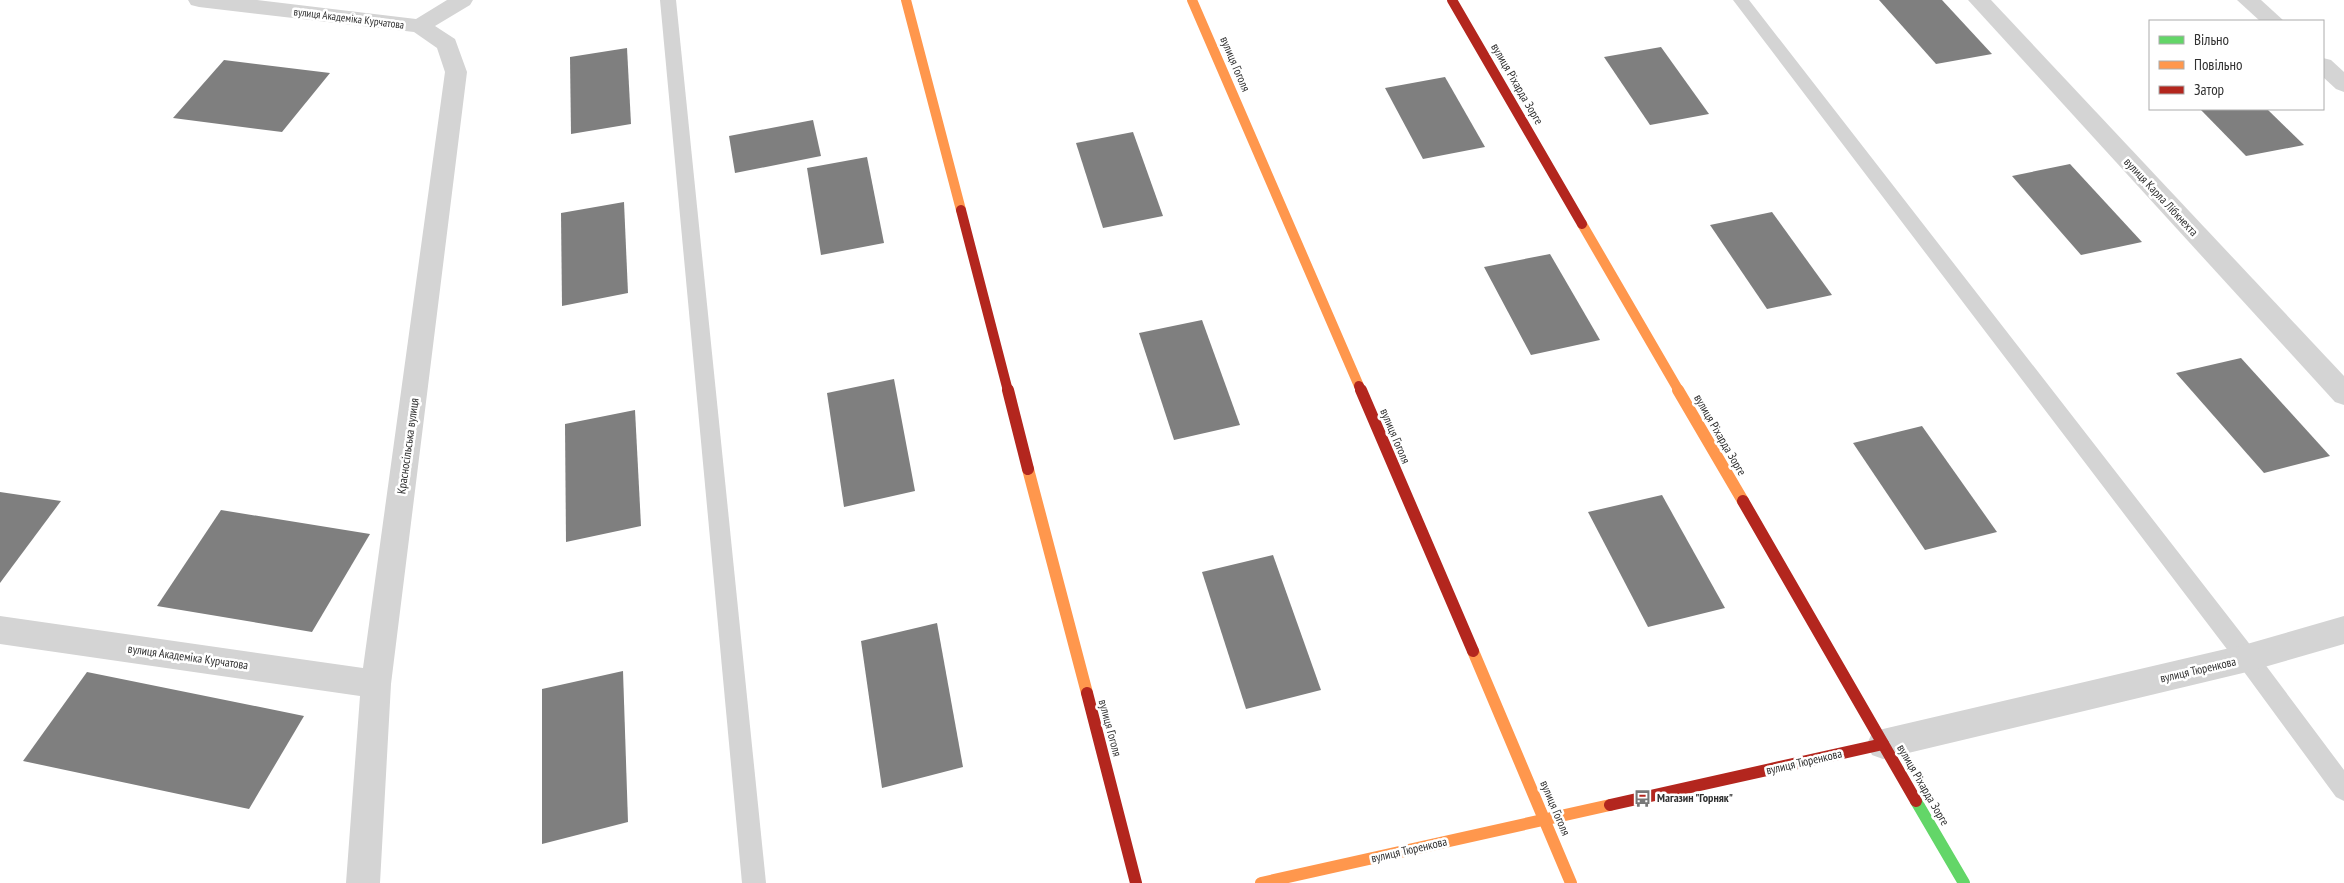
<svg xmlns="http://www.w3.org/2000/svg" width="2344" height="883" font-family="'PT Sans Narrow',sans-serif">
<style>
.building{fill:#7f7f7f}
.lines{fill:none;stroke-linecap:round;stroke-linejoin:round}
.lane{fill:#d4d4d4;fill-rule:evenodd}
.street{fill:#d4d4d4;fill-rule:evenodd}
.fast{stroke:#63d668;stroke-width:12}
.slow-far1{stroke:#ff974d;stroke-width:10}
.slow{stroke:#ff974d;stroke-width:12}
.jam-far1{stroke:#b3261e;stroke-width:10}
.jam{stroke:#b3261e;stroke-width:12}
.labels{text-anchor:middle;stroke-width:5;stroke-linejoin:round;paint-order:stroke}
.far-street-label{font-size:11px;fill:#303030;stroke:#fff}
.street-label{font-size:12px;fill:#303030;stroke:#fff}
.poi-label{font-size:12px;font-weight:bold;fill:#303030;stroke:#fff;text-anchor:start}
</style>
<rect width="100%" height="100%" fill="#fff"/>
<g class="building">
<polygon points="1879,0 1942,0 1992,54 1936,64"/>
<polygon points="1661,47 1709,114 1650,125 1604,57"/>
<polygon points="627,48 631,124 571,134 570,57"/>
<polygon points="224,60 330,73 282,132 173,118"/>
<polygon points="1445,77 1485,147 1423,159 1385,88"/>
<polygon points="2200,109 2267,109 2304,145 2246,156"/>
<polygon points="813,120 821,156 735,173 729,136"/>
<polygon points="1133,132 1163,216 1103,228 1076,143"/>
<polygon points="867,157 884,243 821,255 807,168"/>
<polygon points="2070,164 2142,242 2081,255 2012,176"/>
<polygon points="624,202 628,293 562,306 561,213"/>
<polygon points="1772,212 1832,295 1767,309 1710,225"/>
<polygon points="1550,254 1600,340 1531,355 1484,267"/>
<polygon points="1202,320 1240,425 1174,440 1139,333"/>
<polygon points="2241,358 2330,456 2264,473 2176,373"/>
<polygon points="894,379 915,491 844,507 827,393"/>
<polygon points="635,410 641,526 566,542 565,424"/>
<polygon points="1922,426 1997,532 1925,550 1853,443"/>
<polygon points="0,492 61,501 0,583"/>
<polygon points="1662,495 1725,608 1648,627 1588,512"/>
<polygon points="221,510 370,534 312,632 157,606"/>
<polygon points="1273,555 1321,690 1246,709 1202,572"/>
<polygon points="937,623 963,767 882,788 861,641"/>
<polygon points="623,671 628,822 542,844 542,689"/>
<polygon points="87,672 304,716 249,809 23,761"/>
</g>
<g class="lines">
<g class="lane">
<polygon points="660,0 676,0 766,883 742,883"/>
<polygon points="1733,0 1749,0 2255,651 2344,770 2344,801 2336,797 2239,665"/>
</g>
<g class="street">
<polygon points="188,0 257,0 416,19 447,0 473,0 470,5 435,26 455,39 467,72 391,684 380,883 346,883 360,696 0,644 0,616 363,668 445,72 437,48 414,32 199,7 191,5"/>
<polygon points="1968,0 1991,0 2344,376 2344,405 2335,402"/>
<polygon points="2237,0 2261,0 2284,21 2260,21"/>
<polygon points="2323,58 2331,60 2344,72 2344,92 2336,89 2323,77"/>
<polygon points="2344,616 2344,644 2247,672 1883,759 1872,755 1867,744 1872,733 1883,729 2247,644"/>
</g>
<polyline class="fast" points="1916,801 1964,883"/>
<g class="slow-far1">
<polyline points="906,0 961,210"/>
<polyline points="1192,0 1359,386"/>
<polyline points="1582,224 1679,391"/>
</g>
<g class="slow">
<polyline points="1678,390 1743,501"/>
<polyline points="1028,469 1087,693"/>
<polyline points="1473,651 1571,883"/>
<polyline points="1261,883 1610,805"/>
</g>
<g class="jam-far1">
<polyline points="1452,0 1582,224"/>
<polyline points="961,210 1008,391"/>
<polyline points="1359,386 1361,391"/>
</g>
<g class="jam">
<polyline points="1008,390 1028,469"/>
<polyline points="1361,390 1473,651"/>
<polyline points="1743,501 1916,801"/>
<polyline points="1087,693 1136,883"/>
<polyline points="1610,805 1883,744"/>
</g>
</g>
<defs>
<symbol id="bus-bare" viewBox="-9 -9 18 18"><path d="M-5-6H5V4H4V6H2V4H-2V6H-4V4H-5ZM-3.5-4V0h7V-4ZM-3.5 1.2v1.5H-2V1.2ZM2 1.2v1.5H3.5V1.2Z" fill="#787878" stroke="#fff" stroke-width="2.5" paint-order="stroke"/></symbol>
</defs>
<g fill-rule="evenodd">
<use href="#bus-bare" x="1630" y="786" width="25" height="25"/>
</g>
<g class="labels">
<g class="far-street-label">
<text transform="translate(349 18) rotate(7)" y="4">вулиця Академіка Курчатова</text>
</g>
<g class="street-label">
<text transform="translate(1235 64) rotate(67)" y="4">вулиця Гоголя</text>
<text transform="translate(1517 84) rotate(60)" y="4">вулиця Ріхарда Зорге</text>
<text transform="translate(2161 197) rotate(47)" y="4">вулиця Карла Лібкнехта</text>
<text transform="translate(1720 435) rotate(60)" y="4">вулиця Ріхарда Зорге</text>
<text transform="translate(1395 436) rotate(67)" y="4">вулиця Гоголя</text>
<text transform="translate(408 446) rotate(-82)" y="4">Красносільська вулиця</text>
<text transform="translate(188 657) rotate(8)" y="4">вулиця Академіка Курчатова</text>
<text transform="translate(2198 670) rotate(-13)" y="4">вулиця Тюренкова</text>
<text transform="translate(1110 728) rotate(75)" y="4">вулиця Гоголя</text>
<text transform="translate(1804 762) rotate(-13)" y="4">вулиця Тюренкова</text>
<text transform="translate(1923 785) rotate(60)" y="4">вулиця Ріхарда Зорге</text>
<text transform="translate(1555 808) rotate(67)" y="4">вулиця Гоголя</text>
<text transform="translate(1409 850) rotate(-13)" y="4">вулиця Тюренкова</text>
</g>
<g class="poi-label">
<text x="1657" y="802">Магазин "Горняк"</text>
</g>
</g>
<rect x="2149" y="20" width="175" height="90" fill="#ffffff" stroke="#acacac"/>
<rect x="2159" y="36" width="25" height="8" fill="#63d668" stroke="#acacac"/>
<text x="2194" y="45" font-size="15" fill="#303030">Вільно</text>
<rect x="2159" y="61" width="25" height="8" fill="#ff974d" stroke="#acacac"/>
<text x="2194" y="70" font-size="15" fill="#303030">Повільно</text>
<rect x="2159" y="86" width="25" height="8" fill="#b3261e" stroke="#acacac"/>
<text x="2194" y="95" font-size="15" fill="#303030">Затор</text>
</svg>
